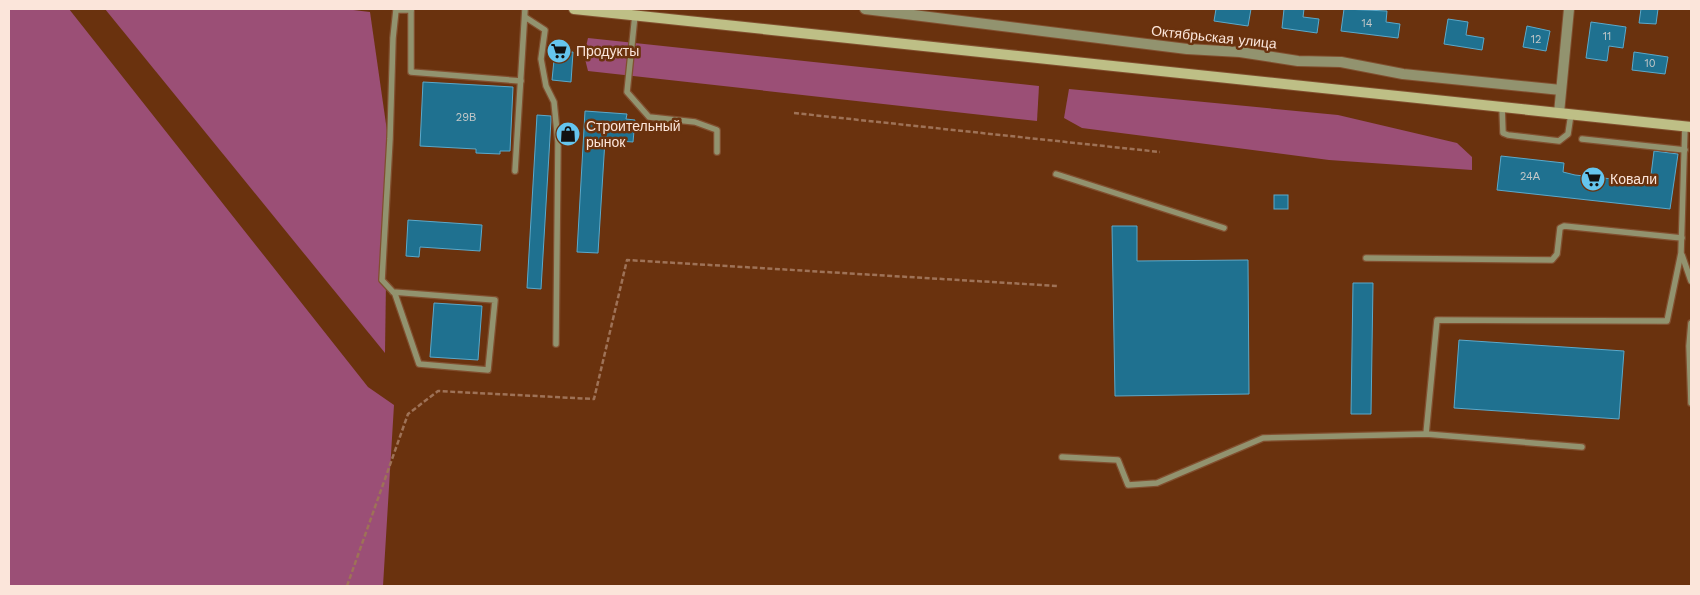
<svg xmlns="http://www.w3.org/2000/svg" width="1700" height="595" font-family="'Work Sans',sans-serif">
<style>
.forest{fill:#9b4f76}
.building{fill:#1f7190;stroke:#5aa9cb}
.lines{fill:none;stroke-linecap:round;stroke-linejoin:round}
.lane-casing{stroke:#814f2f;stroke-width:8}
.street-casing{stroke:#814f2f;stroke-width:12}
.secondary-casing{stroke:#814f2f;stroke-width:12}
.path{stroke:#9e7257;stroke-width:2.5;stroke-dasharray:5 2.5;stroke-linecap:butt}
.lane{stroke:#92936f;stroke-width:5.5}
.street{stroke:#92936f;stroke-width:10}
.secondary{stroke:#bebf86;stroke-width:10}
.labels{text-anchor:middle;stroke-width:5;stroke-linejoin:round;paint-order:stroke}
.number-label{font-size:11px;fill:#c4c8c8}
.street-label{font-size:14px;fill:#fbe5da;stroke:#6a320e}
.poi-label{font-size:14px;fill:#fbe5da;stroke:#6a320e;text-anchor:start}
</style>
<rect width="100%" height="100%" fill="#6a320e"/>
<g class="forest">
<polygon points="9,9 69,9 368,387 394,405 383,586 9,586"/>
<polygon points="105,9 345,9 370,12 388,138 385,353"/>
<polygon points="588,38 1039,86 1037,121 588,71 584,55"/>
<polygon points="1069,89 1338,115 1457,143 1472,157 1472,170 1329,160 1082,128 1064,118"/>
</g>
<g class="building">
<polygon points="1216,9 1251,9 1248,26 1214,21"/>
<polygon points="1284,9 1304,9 1303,17 1319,19 1317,33 1282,28"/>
<polygon points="1344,9 1387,11 1386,22 1400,24 1398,38 1341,31"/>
<polygon points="1641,9 1658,9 1656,24 1639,23"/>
<polygon points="1448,19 1468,22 1466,35 1484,38 1482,50 1444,44"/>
<polygon points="1591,22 1626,27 1623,48 1609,46 1607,61 1586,58"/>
<polygon points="1527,26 1550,31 1546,51 1523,47"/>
<polygon points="560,43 569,45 569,52 573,52 571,82 552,80 555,50 560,51"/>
<polygon points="1634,52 1668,57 1665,74 1632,70"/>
<polygon points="423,82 513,87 510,151 500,151 500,154 476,153 476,149 420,146"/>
<polygon points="585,111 627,114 626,119 635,120 633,142 605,140 598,253 577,252"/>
<polygon points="537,115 551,116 551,120 541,289 527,288"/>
<polygon points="1654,151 1678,154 1670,209 1497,190 1501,156 1564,163 1563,172 1575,175 1650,183"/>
<rect x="1274" y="195" width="14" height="14"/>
<polygon points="408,220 482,225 480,251 420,247 419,257 406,256"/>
<polygon points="1112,226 1137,226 1137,261 1248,260 1249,394 1115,396"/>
<polygon points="1353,283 1373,283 1371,414 1351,414"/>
<polygon points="434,303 482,306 478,360 430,357"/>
<polygon points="1459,340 1624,351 1619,419 1454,408"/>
</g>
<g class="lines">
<defs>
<g id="lane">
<polyline points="411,9 411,72 521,81"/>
<polyline points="635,15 627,92 649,117 695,122 717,130 717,152"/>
<polyline points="525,17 545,30 541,59 546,86 554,102 558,142 556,344"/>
<polyline points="1502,107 1503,133 1508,135 1559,141 1568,134 1571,114"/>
<polyline points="1582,139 1685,150"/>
<polyline points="515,171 525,9"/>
<polyline points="1056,174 1224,228"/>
<polyline points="1682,255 1691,281"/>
<polyline points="1366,258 1552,260 1557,254 1560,228 1564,226 1682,238"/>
<polyline points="393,292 495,300 488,370 419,364 395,294 382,280 390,139 393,38 396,10 411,10"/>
<polyline points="1691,323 1689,346 1691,403"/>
<polyline points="1426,434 1437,320 1667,321 1681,253 1685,126"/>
<polyline points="1062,457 1118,460 1128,485 1157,483 1263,438 1426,434 1582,447"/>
</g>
<g id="street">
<polyline points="865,9 1187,49 1240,52 1298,61 1341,62 1403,74 1561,90"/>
<polyline points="1559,113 1569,9"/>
</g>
<polyline id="secondary" points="574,9 1691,127"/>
</defs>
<use href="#lane" class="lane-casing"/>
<use href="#street" class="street-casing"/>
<use href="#secondary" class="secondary-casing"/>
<g class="path">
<polyline points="794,113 1160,152"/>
<polyline points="347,586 408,414 438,391 594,399 627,260 1058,286"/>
</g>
<use href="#lane" class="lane"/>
<use href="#street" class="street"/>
<use href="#secondary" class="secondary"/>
</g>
<defs>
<symbol id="supermarket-disc" viewBox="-11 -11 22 22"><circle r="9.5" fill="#65c5ee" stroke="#6a320e"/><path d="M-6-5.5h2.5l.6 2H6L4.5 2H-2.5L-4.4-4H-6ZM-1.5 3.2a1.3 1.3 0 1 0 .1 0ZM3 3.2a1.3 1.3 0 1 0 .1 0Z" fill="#111"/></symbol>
<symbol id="shop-disc" viewBox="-11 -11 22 22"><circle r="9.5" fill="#65c5ee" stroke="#6a320e"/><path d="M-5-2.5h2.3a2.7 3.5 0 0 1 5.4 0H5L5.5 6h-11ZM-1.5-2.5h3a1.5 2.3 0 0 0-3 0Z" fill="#111"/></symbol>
</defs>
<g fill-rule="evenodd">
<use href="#supermarket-disc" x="545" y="37" width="28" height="28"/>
<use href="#shop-disc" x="554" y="120" width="28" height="28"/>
<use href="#supermarket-disc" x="1579" y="165" width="28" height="28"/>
</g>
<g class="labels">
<g class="number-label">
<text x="1367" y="27">14</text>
<text x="1607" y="40">11</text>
<text x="1536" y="43">12</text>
<text x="1650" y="67">10</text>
<text x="466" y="121">29В</text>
<text x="1530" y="180">24А</text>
</g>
<g class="street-label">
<text transform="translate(1214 37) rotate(6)" y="5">Октябрьская улица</text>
</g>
<g class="poi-label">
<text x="576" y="56">Продукты</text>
<text x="586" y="131">Строительный<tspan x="586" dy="16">рынок</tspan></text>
<text x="1610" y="184">Ковали</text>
</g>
</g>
<rect width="1700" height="595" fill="none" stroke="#fbe5da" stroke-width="20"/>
</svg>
